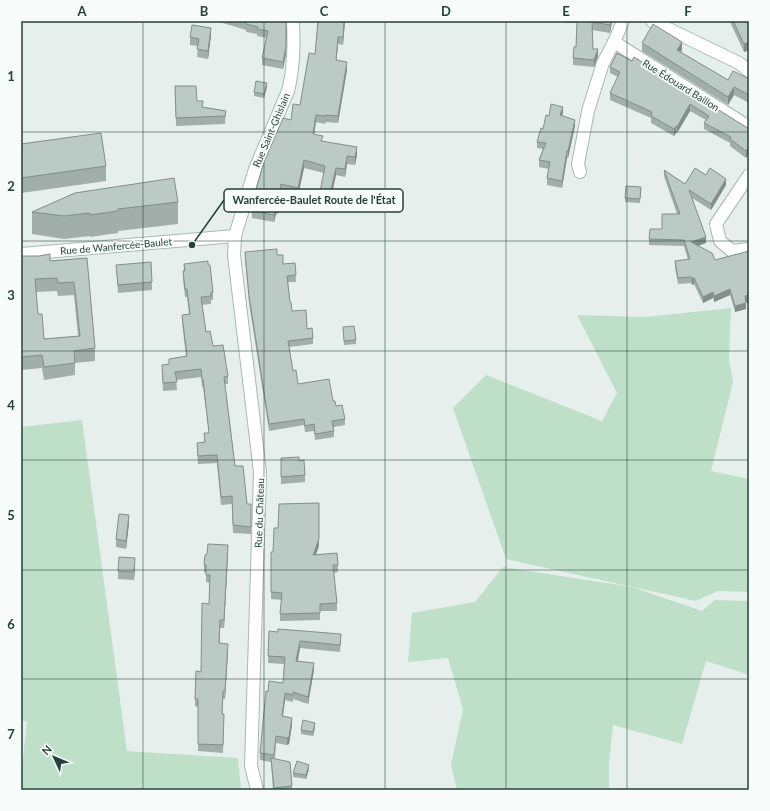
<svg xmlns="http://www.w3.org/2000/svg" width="770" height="811" font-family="Lato,sans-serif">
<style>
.green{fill:#bfe0c8}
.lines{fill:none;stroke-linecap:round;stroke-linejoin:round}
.minor-casing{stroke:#a8b8b2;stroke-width:14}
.secondary-casing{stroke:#a4bbb3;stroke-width:14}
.minor{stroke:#fff;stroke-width:12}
.secondary{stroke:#fff;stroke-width:12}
.wall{fill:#a1aea9;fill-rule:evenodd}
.shaded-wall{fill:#838d89}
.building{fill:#bbcac4;stroke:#838d89;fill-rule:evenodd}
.grid{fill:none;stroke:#24423a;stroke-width:1;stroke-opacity:0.55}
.labels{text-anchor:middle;stroke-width:3.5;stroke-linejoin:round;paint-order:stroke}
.street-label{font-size:10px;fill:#24423a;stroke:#f7fbf9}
.leader{fill:none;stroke:#24423a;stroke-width:1.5}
.callout-dot{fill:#24423a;stroke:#f7fbf9;stroke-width:1.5}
.callout{fill:#f7fbf9;stroke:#24423a;stroke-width:1.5}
.callout-label{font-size:11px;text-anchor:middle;font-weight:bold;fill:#24423a}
.neatline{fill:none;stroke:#24423a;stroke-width:1.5}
.grid-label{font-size:13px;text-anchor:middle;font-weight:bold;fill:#24423a}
</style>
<rect width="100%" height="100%" fill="#e6efeb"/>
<g class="green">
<polygon points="731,308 729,359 733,382 711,471 749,479 749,592 718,591 696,601 506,559 453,408 486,375 602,421 617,393 577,315 646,317"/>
<polygon points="82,420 127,751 238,758 241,790 21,790 21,776 27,722 21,720 21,427"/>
<polygon points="503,567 632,587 702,611 715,600 749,601 749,675 706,661 682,744 613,725 609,763 609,789 610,790 457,790 451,765 463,709 448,658 408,662 412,613 475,602"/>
</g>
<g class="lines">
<defs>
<g id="minor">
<polyline points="614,42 749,127"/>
<polyline points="580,172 578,164 588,111 603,63 614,42 623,21"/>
<polyline points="749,175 716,224 720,241 732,251 749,249"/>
<polyline points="235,236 234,255 260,472 251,766 257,790"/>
</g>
<g id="secondary">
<polyline points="652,21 739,63 749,71"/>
<path d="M21 254 235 236 255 169 288 91C294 67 294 45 293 21"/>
</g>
</defs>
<use href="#minor" class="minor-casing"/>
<use href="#secondary" class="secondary-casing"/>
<use href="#minor" class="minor"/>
<use href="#secondary" class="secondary"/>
</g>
<g class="wall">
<polygon points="216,21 287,21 286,54 283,69 262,65 262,58 267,38 257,36 257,34 246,32 246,30"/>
<polygon points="318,21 345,21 343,45 338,44 336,60 347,70 338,123 326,122 325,124 316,122 314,134 323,141 357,155 355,165 347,164 345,177 336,175 328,211 318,209 318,202 324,173 304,168 298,196 281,191 278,214 276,214 274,222 252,218 252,211 291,120 300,105 315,54"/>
<polygon points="565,21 612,21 610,33 592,30 593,49 598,56 594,67 573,65 573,58 576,47 577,23 565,23"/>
<polygon points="728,21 749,21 749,50 744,52 730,22 728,23"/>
<polygon points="211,35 208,59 197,57 198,46 190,45 190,37"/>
<polygon points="642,43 682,50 681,52 728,80 749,79 749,103 734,95 728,105 642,51"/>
<polygon points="610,67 746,127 746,158 730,146 730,143 704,129 704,123 706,120 690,111 677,133 676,133 674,136 651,123 651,118 610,100 610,93 618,77 610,73"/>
<polygon points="175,86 197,101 203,107 226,111 225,124 176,126"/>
<polygon points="267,87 264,98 254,96 254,92"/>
<polygon points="563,113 562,116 575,126 568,158 567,158 562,188 547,185 547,178 549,169 539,167 539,160 543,149 537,148 537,142 549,116"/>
<polygon points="21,144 106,166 106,181 21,193"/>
<polygon points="664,170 685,184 706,175 726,185 711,210 692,198 706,243 698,246 715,260 749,302 746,302 746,309 735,312 730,295 714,302 713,298 703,303 694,284 692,285 691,283 678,284 675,267 675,261 688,260 684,246 649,245 649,239 662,229 677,214 664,176"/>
<polygon points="641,187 640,203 625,202 625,198"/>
<polygon points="178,202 178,224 118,231 118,233 90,237 90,236 64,239 32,234 32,212"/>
<polygon points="245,252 277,255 283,264 295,263 296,282 288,282 290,302 292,311 307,329 313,338 313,344 289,347 293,371 298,384 333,401 345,419 345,425 334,427 334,437 315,440 314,431 305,432 304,425 269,431 249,303 245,259"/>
<path d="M21 256 50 261 87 258 95 348V361L75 363V375L44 380 42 368 21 370ZM57 291 58 296 74 295 78 336 44 339 38 314 36 292Z"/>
<polygon points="184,264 213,292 213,300 211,300 211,304 202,305 206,332 228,376 228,384 225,384 235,466 247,504 251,504 251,534 233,533 232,504 221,505 217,463 198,464 197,450 197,443 204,442 204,433 209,433 203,387 202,387 201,377 176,380 177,390 163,391 162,373 162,365 169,364 169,359 186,356 182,322 182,315 189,314 187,297 185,297 183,279"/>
<polygon points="116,265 152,282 152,290 118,293"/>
<polygon points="343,327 356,340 356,344 344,345"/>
<polygon points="281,458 299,461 305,475 305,482 281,484"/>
<polygon points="129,523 126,549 116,547 116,539"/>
<polygon points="319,546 316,555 338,565 338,572 334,573 337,603 337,611 320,611 320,620 280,621 280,614 282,600 271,599 271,552"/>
<polygon points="228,553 224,628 220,628 220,643 228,651 225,699 223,699 222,714 224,714 223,753 198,751 198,707 195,706 195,690 201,672 209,604 210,583 206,582 206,572 204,573 204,565"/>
<polygon points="135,566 134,580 118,579 118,571"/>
<polygon points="269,631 341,641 340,652 300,648 298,661 314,670 308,704 293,699 293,702 285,700 283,716 292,725 289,744 287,745 276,743 275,758 292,786 292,790 273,790 271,762 260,760 260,753 268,692 283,683 284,664 268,663"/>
<polygon points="315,727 313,736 301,734 301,730"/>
<polygon points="309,769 306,779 293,777 293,773"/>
</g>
<g class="shaded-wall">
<polygon points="287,21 286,54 283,69 283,62"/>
<polygon points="344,21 345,21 343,45 343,37"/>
<polygon points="611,21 612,21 610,33 610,25"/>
<polygon points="211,28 211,35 208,59 208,51"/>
<polygon points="338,37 338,44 336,67 336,60"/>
<polygon points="682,42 682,50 677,58 677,50"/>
<polygon points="749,42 749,50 744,52 744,44"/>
<polygon points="598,49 598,56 594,67 594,60"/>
<polygon points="347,62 347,70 338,123 338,116"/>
<polygon points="267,83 267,87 264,98 264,94"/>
<polygon points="734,87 734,95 728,105 728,97"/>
<polygon points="690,104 690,111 677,133 677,127"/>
<polygon points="563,107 563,113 560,122 560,115"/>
<polygon points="316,115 316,122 313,141 313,134"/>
<polygon points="575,120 575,126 568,158 568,151"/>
<polygon points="676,126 676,133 674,136 674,129"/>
<polygon points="749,146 749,153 746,158 746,151"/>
<polygon points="357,147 357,155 355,165 355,157"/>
<polygon points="567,151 567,158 562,188 562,181"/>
<polygon points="347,156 347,164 345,177 345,169"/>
<polygon points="304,160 304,168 298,196 298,188"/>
<polygon points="336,168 336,175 328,211 328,203"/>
<polygon points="726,179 726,185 711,210 711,204"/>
<polygon points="281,184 281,191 278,214 278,206"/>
<polygon points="276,206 276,214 274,222 274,215"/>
<polygon points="706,237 706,243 691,248 691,242"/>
<polygon points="692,278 694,278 694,284 692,285"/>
<polygon points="730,289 730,295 714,302 714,296"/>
<polygon points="713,292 713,298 703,303 703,297"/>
<polygon points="749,295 749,302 745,303 745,296"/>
<polygon points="746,303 746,309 735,312 735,306"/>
<polygon points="319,503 319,546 313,562 313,555"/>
<polygon points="129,515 129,523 126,549 126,541"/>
<polygon points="228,545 228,553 224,628 224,620"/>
<polygon points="135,558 135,566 134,580 134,572"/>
<polygon points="300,641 300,648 296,668 296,661"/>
<polygon points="228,644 228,651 225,699 225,691"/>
<polygon points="314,663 314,670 308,704 308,697"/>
<polygon points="285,693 285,700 282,723 282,716"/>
<polygon points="292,718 292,725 289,744 287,745 287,738"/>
<polygon points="315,723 315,727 313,736 313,732"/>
<polygon points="309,765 309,769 306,779 306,775"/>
</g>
<g class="building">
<polygon points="241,21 286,21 286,47 283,62 262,58 268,31 257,29 258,27 246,24 246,22"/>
<polygon points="318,21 344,21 343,37 338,37 336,60 347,62 338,116 326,115 325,116 316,115 313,134 323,136 321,141 357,147 355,157 347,156 345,169 336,168 328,203 318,202 325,166 304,160 298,188 281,184 278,206 276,206 274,215 252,211 255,193 264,162 283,118 291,120 293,104 300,105 309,53 315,54"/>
<polygon points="577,21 611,21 610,25 592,22 593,49 598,49 594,60 573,58 574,47 576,47"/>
<polygon points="733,21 749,21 749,42 744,44"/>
<polygon points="653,24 682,42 677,50 728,80 733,71 749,79 749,95 734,87 728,97 642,43"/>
<polygon points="192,25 211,28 208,51 197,49 199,39 190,37"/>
<polygon points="617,53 632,61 634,57 746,127 749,129 749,146 746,151 730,139 731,137 704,123 709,116 690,104 677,127 676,126 674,129 651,116 652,112 610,93 620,72 610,67"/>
<polygon points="256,81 267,83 264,94 254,92"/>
<polygon points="175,86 196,86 197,101 203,101 202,107 226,111 225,116 176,118"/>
<polygon points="551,104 563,107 560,115 575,120 568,151 567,151 562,181 547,178 550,162 539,160 546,143 537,142 541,128 543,129 546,115 549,116"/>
<polygon points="101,133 106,166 21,178 21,144"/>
<polygon points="695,168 706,175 710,168 726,179 711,204 689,190 706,237 691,242 712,253 715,260 749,251 749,295 745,296 746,303 735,306 730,289 714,296 713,292 703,297 694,278 692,278 691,277 678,278 675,261 690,259 684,240 649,239 650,229 662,229 662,214 680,214 664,170 685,184"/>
<polygon points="174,178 178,202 118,209 118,211 90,215 90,213 64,216 32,212 75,193"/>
<polygon points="626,186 641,187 640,199 625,198"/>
<polygon points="277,249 277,255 283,255 283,264 295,263 296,275 287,276 290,302 291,302 292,311 306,310 307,329 312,328 313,338 288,341 293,371 296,370 298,384 329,379 333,401 335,401 336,406 342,405 345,419 332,421 334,431 315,434 314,424 305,426 304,419 269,424 249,296 245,252"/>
<path d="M50 254V261L87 258 95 348 74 351 75 363 44 367 42 355 21 357V256H39ZM57 278 58 283 74 282 80 336 44 339 42 314H38L35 279Z"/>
<polygon points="208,261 208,265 210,265 213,292 211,292 211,296 201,297 206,332 210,331 213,346 223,345 228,376 224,377 235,466 243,466 247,504 251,504 251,527 233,525 232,496 221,497 217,455 198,456 197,443 205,442 204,433 209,433 203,379 202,379 201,369 175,372 177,382 163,383 162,365 169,364 169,359 187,356 182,315 190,314 187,289 185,289 183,271 185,271 184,264"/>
<polygon points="151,262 152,282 118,285 116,265"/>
<polygon points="354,326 356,340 344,341 343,327"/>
<polygon points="299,457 299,461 304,460 305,475 281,477 281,458"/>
<polygon points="319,503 319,539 313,555 337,553 338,565 333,565 337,603 320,604 320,613 280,614 282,593 271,592 271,552 273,552 274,528 278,528 279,504"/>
<polygon points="119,514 129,515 126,541 116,539"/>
<polygon points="208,544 228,545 224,620 220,620 219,643 228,644 225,691 223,691 222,714 224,714 223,745 198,744 198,699 195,699 196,671 201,672 202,603 209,604 210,575 206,575 206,565 204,565 205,555 207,554"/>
<polygon points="119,557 135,558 134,572 118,571"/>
<polygon points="278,629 341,634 340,645 300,641 296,661 314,663 308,697 293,692 293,695 285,693 282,716 292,718 289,737 287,738 276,736 274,755 260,753 266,691 268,692 269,681 283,683 285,657 268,656 269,631 278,632"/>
<polygon points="303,720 315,723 313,732 301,730"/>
<polygon points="271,758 290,762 292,786 274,788"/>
<polygon points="297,761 309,765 306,775 293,773"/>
</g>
<path class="grid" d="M143 21V790M264 21V790M385 21V790M506 21V790M627 21V790M21 132H749M21 241H749M21 351H749M21 460H749M21 570H749M21 679H749"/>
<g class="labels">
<g class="street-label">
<text transform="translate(681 85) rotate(32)" y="4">Rue Édouard Baillon</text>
<text transform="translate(271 130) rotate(-67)" y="4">Rue Saint-Ghislain</text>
<text transform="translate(116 246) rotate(-5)" y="4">Rue de Wanfercée-Baulet</text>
<text transform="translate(259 513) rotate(-88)" y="4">Rue du Château</text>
</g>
</g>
<path class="leader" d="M192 245L224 200"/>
<circle class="callout-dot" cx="192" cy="245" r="4"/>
<rect class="callout" x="224" y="189" width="179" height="23" rx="4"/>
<g class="callout-label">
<text x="314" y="204">Wanfercée-Baulet Route de l'État</text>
</g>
<rect width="770" height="811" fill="none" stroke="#f7fbf9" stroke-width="44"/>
<g transform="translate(54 757) rotate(314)" stroke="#f7fbf9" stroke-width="3" paint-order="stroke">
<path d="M0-3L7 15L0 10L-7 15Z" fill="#24423a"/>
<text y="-6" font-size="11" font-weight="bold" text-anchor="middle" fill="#24423a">N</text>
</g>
<rect x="22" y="22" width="726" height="767" class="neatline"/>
<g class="grid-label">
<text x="82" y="16">A</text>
<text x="204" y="16">B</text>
<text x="324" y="16">C</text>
<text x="446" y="16">D</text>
<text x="566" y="16">E</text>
<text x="688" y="16">F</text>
<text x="11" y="81">1</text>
<text x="11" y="191">2</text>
<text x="11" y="300">3</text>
<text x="11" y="410">4</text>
<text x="11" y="520">5</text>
<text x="11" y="629">6</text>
<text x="11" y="739">7</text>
</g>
</svg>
